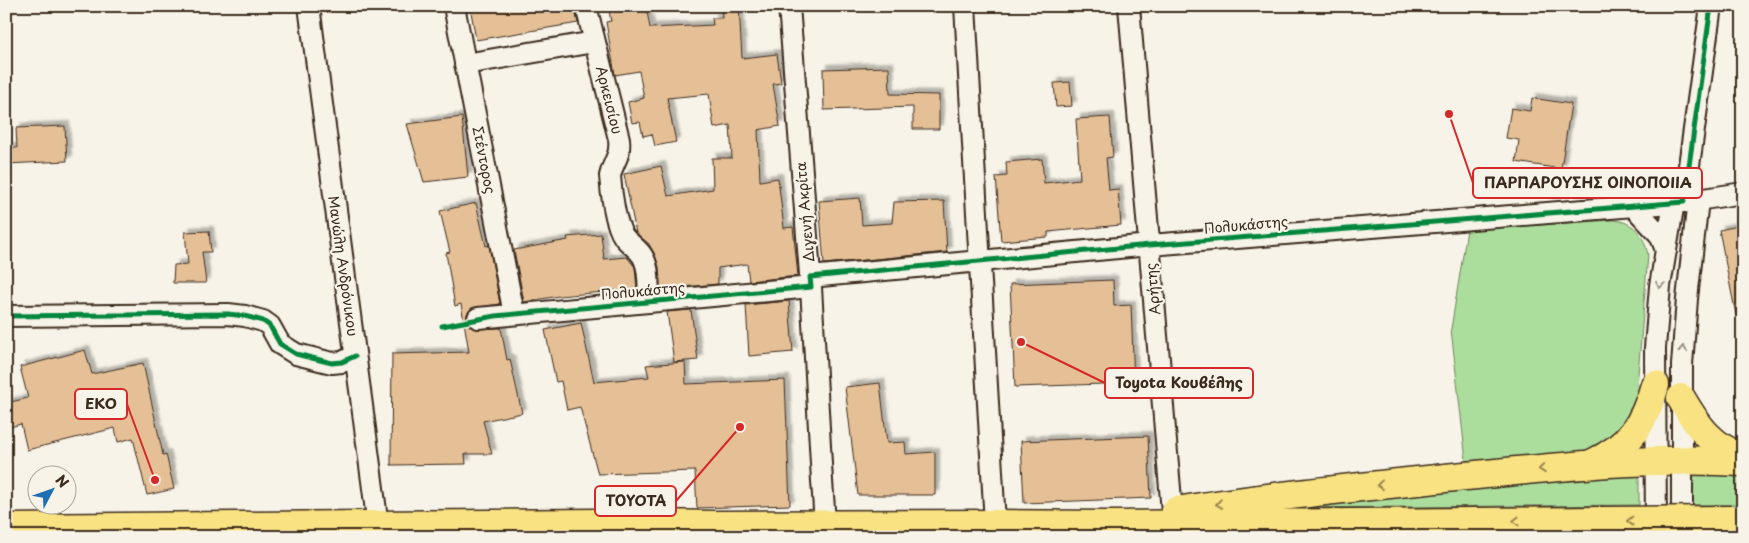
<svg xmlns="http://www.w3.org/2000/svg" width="1749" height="543" font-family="'Playpen Sans',sans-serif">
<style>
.green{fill:#abdd9d;stroke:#73845e}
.building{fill:#e5c096;stroke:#3b2a1e;filter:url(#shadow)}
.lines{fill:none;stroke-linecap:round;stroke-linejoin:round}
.minor-casing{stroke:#3b2a1e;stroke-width:24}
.highway-casing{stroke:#3b2a1e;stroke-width:31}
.minor{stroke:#f7f3e8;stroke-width:20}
.highway{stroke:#f8e281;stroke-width:28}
.highway-bridge-casing{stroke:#3b2a1e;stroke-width:31;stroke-linecap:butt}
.highway-bridge{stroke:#f8e281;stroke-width:28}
.cycleway-casing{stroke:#f7f3e8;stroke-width:8}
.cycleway{stroke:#00873e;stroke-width:5}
.oneway{stroke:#998e83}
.oneway2{stroke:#9a8650}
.labels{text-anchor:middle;stroke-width:4.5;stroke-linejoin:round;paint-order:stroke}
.street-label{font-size:14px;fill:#3b2a1e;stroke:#f7f3e8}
.leader{fill:none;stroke:#d62828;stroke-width:2}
.callout-dot{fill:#d62828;stroke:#f7f3e8;stroke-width:2}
.callout{fill:#f7f3e8;stroke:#d62828;stroke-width:2}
.callout-label{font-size:15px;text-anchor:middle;font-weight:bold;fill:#3b2a1e}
</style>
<defs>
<filter id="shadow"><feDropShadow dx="4.5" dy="-4.5" stdDeviation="1" flood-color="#0004"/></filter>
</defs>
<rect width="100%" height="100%" fill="#f7f3e8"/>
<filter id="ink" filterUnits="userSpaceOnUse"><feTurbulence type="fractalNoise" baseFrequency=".02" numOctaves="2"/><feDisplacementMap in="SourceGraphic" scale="10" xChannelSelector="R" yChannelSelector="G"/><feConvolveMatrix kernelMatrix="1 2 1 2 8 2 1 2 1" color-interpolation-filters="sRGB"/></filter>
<g filter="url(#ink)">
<g class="green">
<path d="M1612 220C1634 221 1644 235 1648 255L1636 398C1627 425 1610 441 1584 452L1466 461 1451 329 1467 230Z"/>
<polygon points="1691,469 1743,472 1743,505 1691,505"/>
<polygon points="1639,473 1639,505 1283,508 1418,493"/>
<polygon points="1743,532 1743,537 1290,537"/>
</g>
<g class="building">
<polygon points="470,6 574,6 578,23 476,40"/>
<polygon points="608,6 646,6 650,28 713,25 712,18 722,18 721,6 739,6 742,58 777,54 781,83 773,84 780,126 758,130 760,181 778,178 784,228 793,227 798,276 749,281 747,264 718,268 718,284 660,289 659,267 655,255 649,244 636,233 624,174 661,166 668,196 713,189 712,158 732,158 730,125 714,128 709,94 667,98 676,142 655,146 652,134 643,136 640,122 632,123 628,102 644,98 639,71 615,75 606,22 611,21"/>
<polygon points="889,67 890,94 939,95 939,129 913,129 913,107 824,110 823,69"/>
<polygon points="1070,82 1072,106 1056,107 1054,83"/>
<polygon points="1532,98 1571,104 1561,169 1516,162 1519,140 1506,138 1511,108 1530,111"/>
<polygon points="462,117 468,177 424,182 407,124"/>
<polygon points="1110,117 1113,157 1106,158 1109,190 1118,189 1121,225 1048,232 1048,237 1001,241 996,177 1007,176 1006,162 1042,159 1044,183 1080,179 1076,119"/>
<polygon points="65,126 67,161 6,164 6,148 17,148 16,128"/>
<polygon points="860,198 862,225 892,223 894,202 944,201 947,252 824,264 819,201"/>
<polygon points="476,203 486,246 489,245 500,304 472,308 467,314 466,320 469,325 474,329 501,328 507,360 510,359 522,413 483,421 492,454 465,454 466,464 391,465 392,354 469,352 461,304 455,306 446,253 450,252 440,211"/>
<polygon points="1743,225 1743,314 1736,315 1719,230"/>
<polygon points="209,231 211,252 202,252 206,283 173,283 174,265 188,264 185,232"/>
<polygon points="601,234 604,259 627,257 635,267 637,289 559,296 524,302 514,250 568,240 567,237"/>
<polygon points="1113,280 1114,306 1131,305 1134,383 1015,387 1010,284"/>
<polygon points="789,301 793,352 749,356 746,305"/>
<polygon points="691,310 698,360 674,362 667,312"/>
<polygon points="581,323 594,382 649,377 646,365 685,362 686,384 785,380 790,505 697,508 695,471 598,474 580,407 567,410 561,381 556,382 545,330"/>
<polygon points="85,350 92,374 143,363 163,455 166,454 174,489 147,495 133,438 118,442 115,428 27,450 21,424 6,428 6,403 28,398 20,367"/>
<polygon points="880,383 887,443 905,442 906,454 935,452 935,495 858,495 845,387"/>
<polygon points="1148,436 1151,498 1024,503 1021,441"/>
</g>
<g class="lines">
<defs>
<g id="minor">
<polyline points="309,6 378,526"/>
<polyline points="454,6 514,314"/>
<path d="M586 6 619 139C621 158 613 160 610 176 611 191 615 225 624 237 630 245 640 249 644 259 650 271 648 289 649 302"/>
<polyline points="789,6 811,287 822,481 826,537"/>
<polyline points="965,6 995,524"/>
<polyline points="1129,6 1172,512"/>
<polyline points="465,64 594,42"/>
<polyline points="1684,202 1711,6"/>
<polyline points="1633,206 1660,235 1666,250"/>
<polyline points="810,277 1150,245 1684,202 1743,193"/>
<polyline points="6,316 228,314 245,316 263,321 270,326 280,344 296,354 332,363 342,362 355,356"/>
<polyline points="478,318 811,287"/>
<polyline points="1656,537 1655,348 1660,286 1674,202"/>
<polyline points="1682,537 1682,365 1687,299 1698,200"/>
</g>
<g id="highway">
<path d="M1681 398C1698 427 1711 446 1743 458"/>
<path d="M1593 463C1630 446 1644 424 1655 385"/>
<path d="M1176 511C1269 496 1362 487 1455 477 1550 468 1647 456 1743 462"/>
<polyline points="6,528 597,523 716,525 995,524 1109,525 1600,521"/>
</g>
</defs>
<use href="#minor" class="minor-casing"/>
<use href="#highway" class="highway-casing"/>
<use href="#minor" class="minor"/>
<use href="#highway" class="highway"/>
<defs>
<polyline id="highway-bridge" points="1600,521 1731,520"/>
</defs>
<use href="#highway-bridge" class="highway-bridge-casing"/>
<use href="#highway-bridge" class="highway-bridge"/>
<defs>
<g id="cycleway">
<polyline points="6,316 228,314 245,316 263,321 270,326 280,344 296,354 332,363 342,362 355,356"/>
<polyline points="442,326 495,316 811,287 810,277 1150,245 1684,202 1711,6"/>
</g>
</defs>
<use href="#cycleway" class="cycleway-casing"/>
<use href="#cycleway" class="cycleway"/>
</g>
<defs><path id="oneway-chevron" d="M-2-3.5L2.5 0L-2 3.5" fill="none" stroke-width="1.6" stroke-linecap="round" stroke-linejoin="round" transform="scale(1.25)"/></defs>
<g class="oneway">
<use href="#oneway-chevron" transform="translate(1660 285) rotate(98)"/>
<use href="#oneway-chevron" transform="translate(1683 349) rotate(-87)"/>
</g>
<g class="oneway2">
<use href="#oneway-chevron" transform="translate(1542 469) rotate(174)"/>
<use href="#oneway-chevron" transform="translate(1380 485) rotate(174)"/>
<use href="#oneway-chevron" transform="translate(1219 504) rotate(172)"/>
<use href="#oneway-chevron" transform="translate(1516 521) rotate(180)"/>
<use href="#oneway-chevron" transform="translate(1630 521) rotate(179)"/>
</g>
</g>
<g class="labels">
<g class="street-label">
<text transform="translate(609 100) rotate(76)" y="5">Αρκεισίου</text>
<text transform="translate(484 160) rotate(79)" y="5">Στέντορος</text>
<text transform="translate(805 212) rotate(-95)" y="5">Διγενή Ακρίτα</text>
<text transform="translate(1246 225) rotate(-5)" y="5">Πολυκάστης</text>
<text transform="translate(343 266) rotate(82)" y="5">Μανώλη Ανδρόνικου</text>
<text transform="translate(1153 289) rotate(-95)" y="5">Αρήτης</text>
<text transform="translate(643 291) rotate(-5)" y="5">Πολυκάστης</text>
</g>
</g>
<path class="leader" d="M1449 114L1473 183M1021 342L1105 383M155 480L127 404M740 427L676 501"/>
<g class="callout-dot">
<circle cx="1449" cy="114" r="5"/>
<circle cx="1021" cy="342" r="5"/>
<circle cx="155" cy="480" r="5"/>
<circle cx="740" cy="427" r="5"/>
</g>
<g class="callout">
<rect x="1473" y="168" width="229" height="30" rx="5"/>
<rect x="1105" y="368" width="148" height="30" rx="5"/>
<rect x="75" y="389" width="52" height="30" rx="5"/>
<rect x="595" y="486" width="81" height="30" rx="5"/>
</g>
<g class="callout-label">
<text x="1588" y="188">ΠΑΡΠΑΡΟΥΣΗΣ ΟΙΝΟΠΟΙΙΑ</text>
<text x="1179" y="388">Toyota Κουβέλης</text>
<text x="101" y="409">EKO</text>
<text x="636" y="506">TOYOTA</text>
</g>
<rect width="1749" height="543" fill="none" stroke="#f7f3e8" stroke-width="25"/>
<rect x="12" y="12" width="1724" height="518" fill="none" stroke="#3b2a1e" stroke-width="2" filter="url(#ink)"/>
<g transform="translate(52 490) rotate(49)"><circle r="24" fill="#f7f3e8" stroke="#aca397"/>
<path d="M0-4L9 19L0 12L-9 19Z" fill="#1f6fb2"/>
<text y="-8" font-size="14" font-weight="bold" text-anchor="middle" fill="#3b2a1e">N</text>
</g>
</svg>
